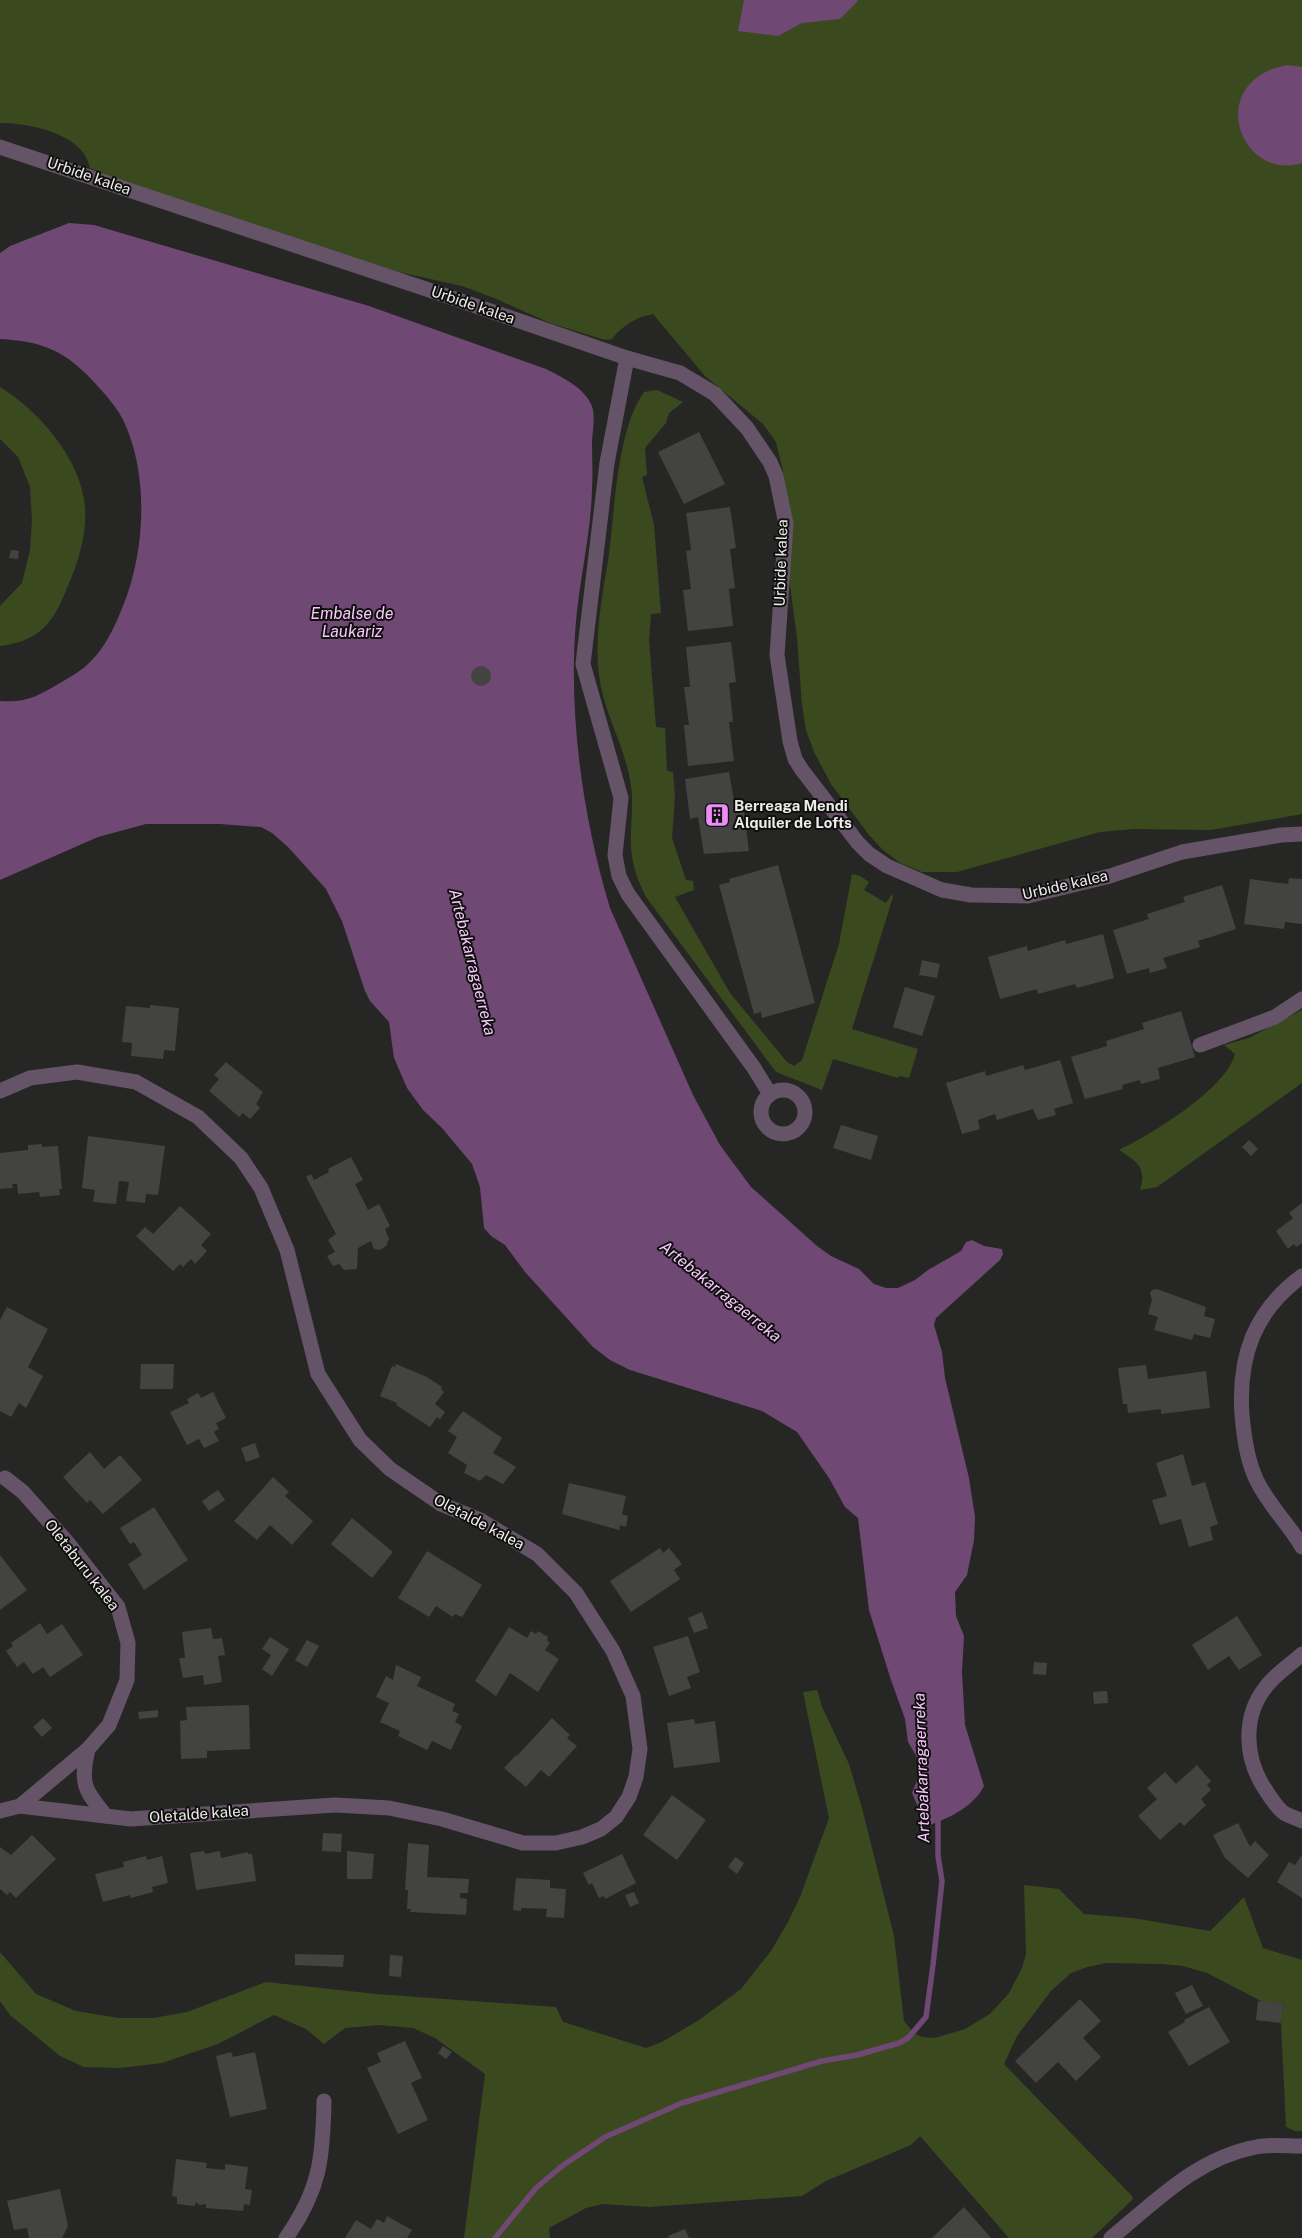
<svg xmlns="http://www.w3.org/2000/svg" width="1302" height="2238" font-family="'Public Sans',sans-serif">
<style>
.green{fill:#3b491f}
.water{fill:#6f4873}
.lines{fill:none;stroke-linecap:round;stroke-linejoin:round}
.stream{stroke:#6f4873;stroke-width:5.5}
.building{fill:#434441}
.minor{stroke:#655467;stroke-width:15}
.labels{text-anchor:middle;stroke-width:4;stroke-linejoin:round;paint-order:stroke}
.street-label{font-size:15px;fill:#ecedeb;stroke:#0f100e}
.poi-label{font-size:15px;font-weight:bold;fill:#ecedeb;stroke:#0f100e;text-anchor:start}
.water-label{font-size:16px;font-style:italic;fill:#fac8ff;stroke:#0f100e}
</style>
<rect width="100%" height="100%" fill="#262724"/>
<g class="green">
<path d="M0 0H1302V814L1211 830 1134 829 1100 832 957 872H922L900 863 883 850 869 835 831 784 814 752 806 730 802 705 797 637 789 578 783 471 776 442 763 424 705 376 653 314C636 317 622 326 612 339L605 340 550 323 494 298 462 286 367 265 126 183 90 168C84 133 28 123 0 123Z"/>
<path d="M0 387C39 411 81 459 85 507 87 535 78 563 67 588 53 624 39 641 0 646V606L22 583 30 550 32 520 30 487 18 457 0 439Z"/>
<path d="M657 390 683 402 669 413 666 423 645 448 647 475 642 477 654 525 661 613 651 614 649 640 656 727 665 728 667 771 673 772 675 796 672 838 686 880 693 881 694 890 675 897 730 993 787 1062 794 1066 802 1060 839 944 852 874 860 876 869 882 864 890 886 903 892 894 893 897 852 1029 918 1049 909 1078 899 1076 898 1078 833 1059 822 1090 776 1072 646 897C638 881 632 865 631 847 630 826 634 807 631 786 626 747 603 713 599 674 594 634 603 593 609 554 615 507 617 430 644 392Z"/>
<path d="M1302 1010V1083L1157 1187 1140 1190C1147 1167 1137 1162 1119 1150 1152 1134 1226 1089 1235 1054L1224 1045 1249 1038Z"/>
<polygon points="817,1690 822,1707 849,1764 862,1808 894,1936 904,2021 914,2033 922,2037 935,2038 965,2029 990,2014 1009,1993 1022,1968 1026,1954 1024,1885 1059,1889 1084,1914 1133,1918 1210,1931 1244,1897 1263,1948 1302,1960 1302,2131 1295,2131 1284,2126 1286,2126 1281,2023 1284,2004 1263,2002 1207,1973 1183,1966 1161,1964 1107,1963 1087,1967 1071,1973 1051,1991 1017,2036 1004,2064 1132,2196 1133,2199 1092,2238 1009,2238 920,2136 911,2145 826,2181 802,2196 649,2207 603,2204 586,2208 549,2228 550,2238 464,2238 485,2074 435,2038 413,2028 379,2025 345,2028 324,2044 306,2029 274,2015 218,2044 162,2063 120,2068 84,2067 60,2056 10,2015 0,2001 0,1952 36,1994 76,2011 119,2018 153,2018 187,2012 266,1982 376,1994 556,2007 563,2022 646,2048 662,2042 699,2020 741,1989 771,1951 788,1922 800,1897 829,1818 803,1692"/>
</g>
<g class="water">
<polygon points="744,0 857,0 858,1 840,19 802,23 778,36 738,31"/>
<path d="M1287 65 1302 67V163C1240 183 1203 81 1287 65Z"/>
<path d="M69 223 94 225 369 306 546 369C562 377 589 390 593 410 595 421 592 433 592 444 592 459 593 474 592 489 591 533 580 577 576 621 568 715 583 818 610 908L693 1095 720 1145 751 1187 817 1246 831 1256 859 1269 874 1284 886 1288H898L915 1280 928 1270 961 1251 966 1242 972 1240 984 1246 1002 1249 1003 1254 1000 1260 936 1318 934 1325 942 1352 945 1378 969 1478 975 1517 974 1540 967 1575 955 1592 956 1616 964 1636 962 1672 965 1725 984 1786C973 1807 951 1817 930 1825L918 1807 912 1793 921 1771 918 1759 908 1742 905 1719 891 1680 869 1610 858 1518 845 1507 829 1478 797 1432 762 1411 630 1370 610 1360 593 1347 525 1272 505 1245 491 1236 484 1228 480 1187 472 1164 442 1128 423 1110 407 1088 394 1058 389 1022 370 1001 365 991 342 921 326 889 288 847 272 833 261 827 220 824H146L98 837 0 880V701C27 703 38 696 60 683 70 677 83 670 91 661 106 646 115 626 123 606 145 552 149 478 125 424 118 408 105 394 93 381 65 351 42 341 0 339V253L10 246Z"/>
</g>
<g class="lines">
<polyline class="stream" points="495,2238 536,2188 562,2166 605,2137 682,2103 822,2061 857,2055 899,2043 908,2038 926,2017 933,1965 942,1881 938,1856 938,1816"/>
</g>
<g class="building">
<polygon points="699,432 725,484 684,504 658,452"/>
<polygon points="730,507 736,548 730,549 735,588 729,589 733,626 688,631 683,590 691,589 686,551 691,550 686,513"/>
<polygon points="11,550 19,551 18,559 9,558"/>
<polygon points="731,642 736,682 729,683 733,722 729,722 734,761 688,766 684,725 689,725 684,687 690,687 686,647"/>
<circle cx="481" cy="676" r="10"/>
<polygon points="729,772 736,812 744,812 749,851 704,854 698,817 690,819 685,779"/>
<polygon points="778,865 815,1003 762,1018 761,1012 754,1014 719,885 730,882 729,879"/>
<polygon points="1289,878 1302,879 1302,924 1285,922 1284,929 1244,924 1250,879 1288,884"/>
<polygon points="1222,885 1236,929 1198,941 1200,947 1163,958 1167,968 1150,973 1149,968 1127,974 1113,930 1149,919 1147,914 1185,902 1183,897"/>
<polygon points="1103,934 1114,978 1077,988 1075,984 1038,994 1037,989 1000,999 988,957 1027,946 1028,951 1065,940 1066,944"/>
<polygon points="922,960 940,964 937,978 919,975"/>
<polygon points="905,987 935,996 922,1036 893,1027"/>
<polygon points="150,1005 179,1008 175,1051 164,1050 163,1059 131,1056 132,1043 122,1042 126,1006 150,1008"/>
<polygon points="1181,1011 1195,1057 1158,1068 1160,1079 1141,1084 1140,1080 1122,1085 1123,1089 1085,1099 1071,1057 1107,1046 1106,1041 1144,1029 1142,1023"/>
<polygon points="1060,1060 1073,1103 1054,1109 1056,1115 1038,1120 1033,1109 997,1120 995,1114 978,1120 980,1129 962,1134 946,1083 985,1071 986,1076 1023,1065 1025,1070"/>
<polygon points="226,1062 263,1092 256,1104 260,1108 250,1119 243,1113 239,1117 209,1091 219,1079 214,1075"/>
<polygon points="841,1125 878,1136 871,1160 833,1148"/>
<polygon points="88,1136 165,1146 158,1195 146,1194 145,1203 126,1201 129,1182 119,1181 116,1204 93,1202 95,1190 82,1188"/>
<polygon points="1249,1140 1258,1149 1251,1156 1242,1147"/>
<polygon points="42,1144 42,1147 58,1146 62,1189 59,1189 60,1195 40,1197 39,1192 18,1194 17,1184 12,1184 13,1188 0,1189 0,1153 28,1150 28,1145"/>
<polygon points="351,1157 363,1180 355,1184 368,1210 379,1204 390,1226 385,1229 389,1239 386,1246 380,1250 374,1249 371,1241 358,1248 357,1269 344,1270 339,1264 333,1266 327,1256 335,1252 328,1240 336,1234 306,1177 311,1174 314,1180 329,1172 328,1169"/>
<polygon points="1302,1203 1302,1243 1296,1247 1294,1244 1288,1249 1276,1231 1293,1218 1289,1213"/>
<polygon points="180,1206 211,1234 201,1245 207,1251 195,1264 191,1259 183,1267 180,1264 173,1271 136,1236 145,1227 153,1234"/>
<polygon points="1157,1289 1206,1307 1204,1316 1215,1319 1210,1338 1194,1334 1192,1340 1154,1330 1158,1317 1148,1314 1152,1300 1150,1293 1152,1290"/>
<polygon points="7,1307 48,1329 28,1367 43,1376 26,1408 19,1403 11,1417 0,1411 0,1320"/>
<polygon points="141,1364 174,1364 173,1389 140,1389"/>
<polygon points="396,1364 427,1377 442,1387 441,1389 444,1392 435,1404 445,1412 440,1419 437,1417 430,1427 396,1405 397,1403 380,1396 392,1366 395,1367"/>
<polygon points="1146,1365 1148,1379 1206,1371 1210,1408 1161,1414 1161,1409 1128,1413 1127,1404 1123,1404 1118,1368"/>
<polygon points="213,1392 226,1418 216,1423 219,1429 214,1432 219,1441 204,1448 199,1439 187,1445 170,1412 189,1403 187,1399 198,1393 201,1398"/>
<polygon points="463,1411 502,1438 493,1453 516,1467 503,1484 486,1475 480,1481 464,1473 467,1465 448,1453 457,1437 448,1431"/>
<polygon points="255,1443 260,1457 246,1462 241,1448"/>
<polygon points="90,1452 104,1469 120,1455 142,1480 103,1514 90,1500 87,1503 63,1477"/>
<polygon points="1183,1454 1192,1486 1205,1482 1218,1524 1210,1527 1213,1540 1189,1547 1181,1519 1160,1525 1152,1500 1167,1496 1156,1463"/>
<polygon points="273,1477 289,1492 285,1496 313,1521 292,1545 270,1525 257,1540 234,1521"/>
<polygon points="569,1483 626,1496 622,1514 628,1516 626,1527 620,1525 619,1530 562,1514"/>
<polygon points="218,1490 225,1500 209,1511 202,1501"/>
<polygon points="154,1507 188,1560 144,1590 128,1564 142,1555 134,1542 130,1544 120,1528"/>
<polygon points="352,1518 393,1552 372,1578 331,1544"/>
<polygon points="660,1548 663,1553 669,1548 682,1564 674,1570 680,1579 631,1612 610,1581"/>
<polygon points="427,1551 482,1585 462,1617 455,1614 453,1617 436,1606 429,1617 398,1598"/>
<polygon points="0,1555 27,1590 0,1610"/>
<polygon points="702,1612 708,1628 694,1633 688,1618"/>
<polygon points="1237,1616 1262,1655 1239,1670 1229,1656 1208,1670 1192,1645"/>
<polygon points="40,1623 47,1634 62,1624 83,1655 50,1677 43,1667 33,1674 24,1662 17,1667 6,1651 13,1646 11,1643"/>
<polygon points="509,1627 527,1638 531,1631 536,1634 538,1631 548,1637 547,1640 550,1643 545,1650 559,1659 538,1692 510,1673 496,1696 475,1681"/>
<polygon points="211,1628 213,1639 222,1638 225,1655 218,1656 222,1682 204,1685 203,1675 183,1678 179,1658 185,1658 182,1632"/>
<polygon points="688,1636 700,1672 687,1677 691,1688 669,1696 653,1647"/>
<polygon points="270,1637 289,1649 272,1676 262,1669 271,1655 262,1649"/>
<polygon points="307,1640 319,1646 307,1667 295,1660"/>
<polygon points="1034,1662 1047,1663 1046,1675 1033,1674"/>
<polygon points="396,1665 421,1677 417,1686 455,1704 452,1711 459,1714 455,1722 462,1726 451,1750 432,1741 427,1750 398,1736 400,1731 380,1722 389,1703 376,1697 386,1676 393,1680"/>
<polygon points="1107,1691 1108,1703 1094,1704 1093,1692"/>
<polygon points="249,1705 250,1749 207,1751 207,1758 181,1759 180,1721 187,1720 186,1707"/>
<polygon points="158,1710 158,1717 139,1719 138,1712"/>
<polygon points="43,1718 52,1728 42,1737 33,1727"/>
<polygon points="552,1718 570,1735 567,1738 577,1746 549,1777 541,1770 526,1787 504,1768 516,1755 517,1756"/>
<polygon points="694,1719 695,1724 715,1721 720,1762 674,1768 667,1723"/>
<polygon points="1197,1765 1211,1781 1207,1785 1211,1790 1201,1799 1206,1805 1184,1826 1180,1822 1160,1840 1138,1816 1157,1799 1147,1788 1165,1772 1176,1784"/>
<polygon points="672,1795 706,1820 677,1860 643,1835"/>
<polygon points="1238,1823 1250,1847 1255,1841 1269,1855 1248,1878 1225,1858 1213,1835"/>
<polygon points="323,1833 342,1834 341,1852 322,1851"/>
<polygon points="32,1835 56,1859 16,1898 10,1892 7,1895 0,1889 0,1847 11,1855"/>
<polygon points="408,1843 429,1845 427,1877 469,1879 468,1893 460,1893 460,1898 467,1899 466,1915 410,1912 411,1909 407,1909 408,1890 405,1890"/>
<polygon points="204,1851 205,1854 220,1851 221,1858 248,1852 248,1854 252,1854 256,1881 196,1890 190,1853"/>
<polygon points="347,1851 374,1854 372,1879 347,1879"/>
<polygon points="622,1854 636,1883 605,1899 604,1896 599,1898 592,1883 589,1885 583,1873"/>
<polygon points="1302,1855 1302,1898 1277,1882 1289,1862 1295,1865"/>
<polygon points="146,1856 147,1860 162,1856 168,1883 152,1887 153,1892 131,1898 130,1895 103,1902 95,1874 124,1867 123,1862"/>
<polygon points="735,1857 744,1863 737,1874 728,1867"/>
<polygon points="516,1878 550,1880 550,1888 566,1889 564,1918 546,1917 547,1909 521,1908 521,1911 513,1910"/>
<polygon points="634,1892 639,1903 630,1907 625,1895"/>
<polygon points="295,1954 344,1955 343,1967 295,1965"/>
<polygon points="390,1955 403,1956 401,1977 389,1976"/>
<polygon points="1192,1985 1203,2006 1186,2014 1175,1993"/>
<polygon points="1080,1999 1101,2021 1083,2038 1101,2057 1076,2081 1058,2062 1036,2083 1015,2061"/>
<polygon points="1258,2001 1284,2004 1281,2023 1256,2020"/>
<polygon points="1209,2007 1230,2042 1189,2066 1168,2032 1185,2022 1184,2020"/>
<polygon points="405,2041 422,2078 411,2083 428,2120 398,2134 367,2068 381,2062 377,2053"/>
<polygon points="443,2046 452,2052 446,2059 438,2053"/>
<polygon points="231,2052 233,2057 255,2052 267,2109 230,2117 216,2056"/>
<polygon points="176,2159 207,2163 206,2168 225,2170 225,2164 248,2167 245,2189 252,2190 250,2205 244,2204 243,2211 206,2208 206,2204 200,2205 195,2202 195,2206 177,2204 177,2197 172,2196"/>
<polygon points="60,2189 68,2226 62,2238 29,2238 27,2228 14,2230 7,2201"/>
<polygon points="964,2207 991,2238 932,2238"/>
<polygon points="387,2216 412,2230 407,2238 345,2238 356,2220 371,2229 377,2219 384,2223"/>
<polygon points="685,2229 689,2238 669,2238 668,2236"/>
</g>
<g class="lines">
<g class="minor">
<polyline points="0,147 447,296 627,358 680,373 715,394 747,428 770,462 776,476 786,524 777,655 790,741 795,759 802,770 858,843 869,854 887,866 942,890 971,895 1028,896 1110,876 1182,852 1281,835 1302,834"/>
<polyline points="627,358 607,463 583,664 621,798 615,855 619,876 628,894 754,1068 770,1094"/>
<polyline points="1200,1045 1275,1017 1302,999"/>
<circle cx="783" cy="1112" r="22"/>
<polyline points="0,1091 30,1078 77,1072 136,1082 198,1117 241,1158 261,1188 287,1250 318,1374 360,1440 390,1469 441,1504 480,1520 537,1554 576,1593 613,1651 633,1696 640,1749 636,1777 629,1797 616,1817 601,1829 582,1837 556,1843 523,1843 442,1819 389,1808 335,1805 131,1819 20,1806 0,1811"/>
<path d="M1302 1276C1254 1311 1238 1357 1242 1415 1244 1437 1247 1461 1257 1481 1269 1506 1289 1524 1302 1547"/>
<polyline points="5,1478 23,1492 67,1542 118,1607 128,1643 127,1680 109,1725 88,1749 20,1806"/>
<path d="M1302 1654C1290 1665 1274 1675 1265 1688 1242 1718 1245 1759 1265 1789 1270 1797 1277 1808 1284 1813 1289 1816 1296 1818 1302 1821"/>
<path d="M88 1749C80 1783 84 1790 106 1816"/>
<path d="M286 2238C320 2190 323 2158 324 2101"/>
<path d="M1111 2238C1156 2201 1197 2158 1256 2147 1270 2144 1287 2146 1302 2146"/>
</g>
</g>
<defs>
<symbol id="building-square" viewBox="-11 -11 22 22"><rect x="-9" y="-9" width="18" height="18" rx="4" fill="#ee8bf8" stroke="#0f100e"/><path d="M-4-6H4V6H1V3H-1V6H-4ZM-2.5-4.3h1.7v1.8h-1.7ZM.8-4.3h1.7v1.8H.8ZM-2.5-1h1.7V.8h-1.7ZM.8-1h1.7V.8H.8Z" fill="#111"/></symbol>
</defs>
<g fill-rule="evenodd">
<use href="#building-square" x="703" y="801" width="28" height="28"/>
</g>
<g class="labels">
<g class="street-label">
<text transform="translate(89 176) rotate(19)" y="5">Urbide kalea</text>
<text transform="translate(473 305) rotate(19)" y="5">Urbide kalea</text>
<text transform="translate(781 563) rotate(-88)" y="5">Urbide kalea</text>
<text transform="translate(1065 885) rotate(-13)" y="5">Urbide kalea</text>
<text transform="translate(479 1522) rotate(28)" y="5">Oletalde kalea</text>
<text transform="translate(82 1565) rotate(52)" y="5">Oletaburu kalea</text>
<text transform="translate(199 1814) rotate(-4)" y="5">Oletalde kalea</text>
</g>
<g class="poi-label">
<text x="734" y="811">Berreaga Mendi<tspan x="734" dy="17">Alquiler de Lofts</tspan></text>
</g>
<g class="water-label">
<text x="352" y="619">Embalse de<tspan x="352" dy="18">Laukariz</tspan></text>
<text transform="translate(473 962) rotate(76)" y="6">Artebakarragaerreka</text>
<text transform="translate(721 1291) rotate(39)" y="6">Artebakarragaerreka</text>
<text transform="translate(921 1768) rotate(-92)" y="6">Artebakarragaerreka</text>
</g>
</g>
</svg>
